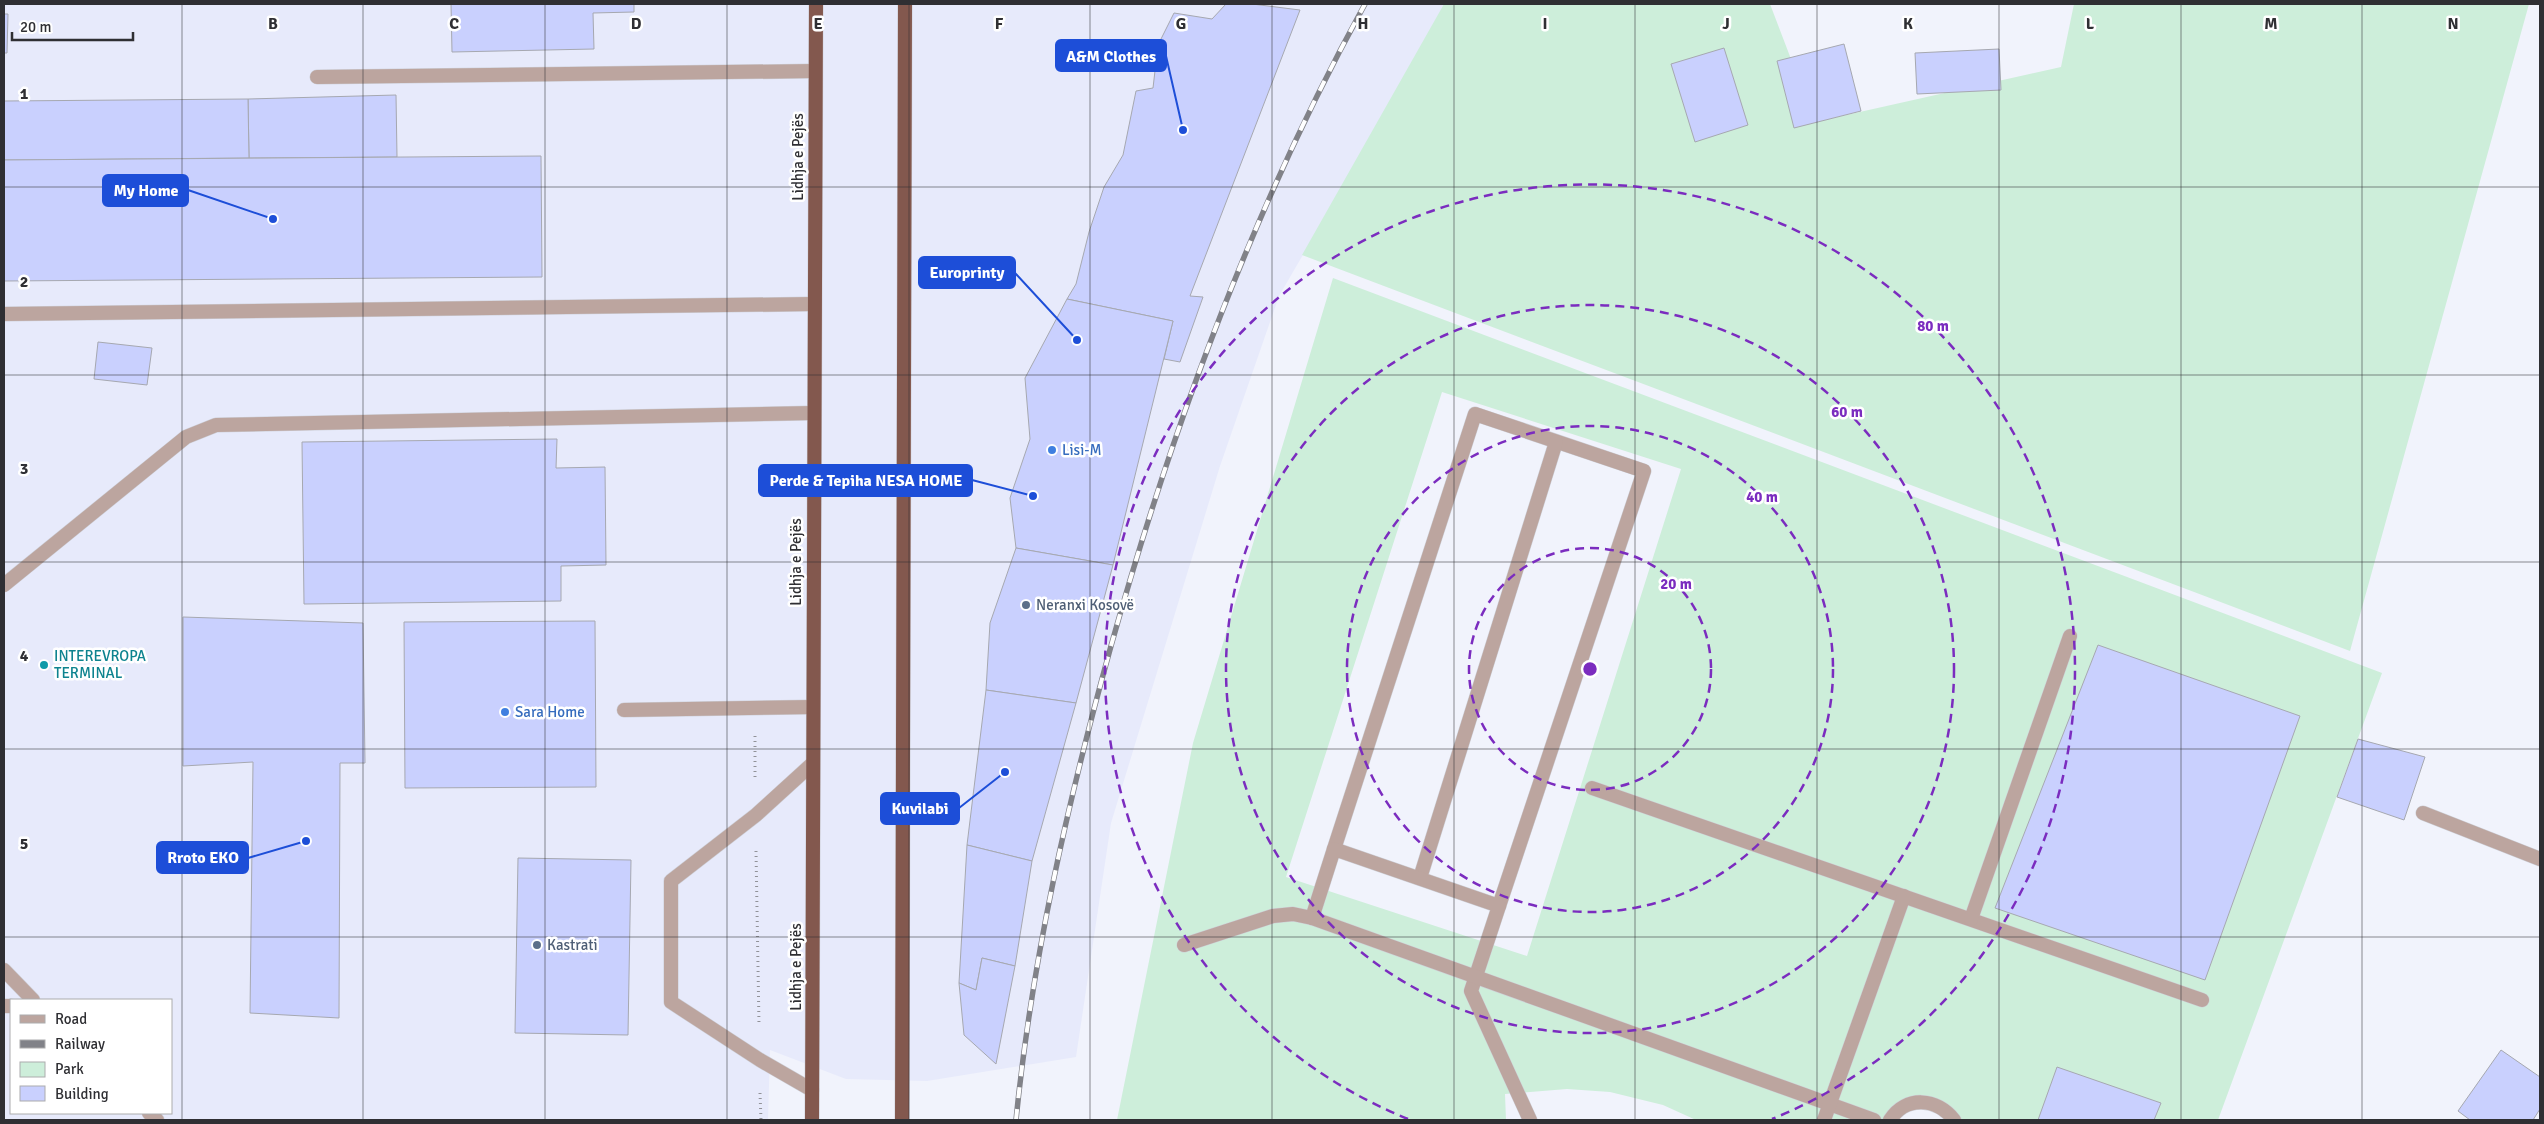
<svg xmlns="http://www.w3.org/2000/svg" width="2544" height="1124" font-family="Signika,sans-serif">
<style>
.built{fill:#e7eafb;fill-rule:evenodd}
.green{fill:#cdeeda;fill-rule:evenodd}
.building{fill:#c9d0fe;stroke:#a6a8b0}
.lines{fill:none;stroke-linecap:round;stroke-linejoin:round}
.service-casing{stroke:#ced0d8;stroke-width:15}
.minor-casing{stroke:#ced0d8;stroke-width:15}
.trunk-casing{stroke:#ced0d8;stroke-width:15}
.path{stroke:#919298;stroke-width:3;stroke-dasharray:1 4;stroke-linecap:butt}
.service{stroke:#bca59f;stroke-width:14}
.minor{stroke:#bca59f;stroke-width:14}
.trunk{stroke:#83584e;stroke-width:14}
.rail-casing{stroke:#818288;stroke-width:5.5}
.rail{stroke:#fff;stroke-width:4;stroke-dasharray:11;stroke-linecap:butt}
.grid{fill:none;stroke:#2f2f33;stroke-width:1;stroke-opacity:0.55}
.ring{fill:none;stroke:#7b2cbf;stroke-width:2.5;stroke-dasharray:9 6}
.shop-dot{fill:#3f7fe0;stroke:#fff;stroke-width:2}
.service-dot{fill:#5c6f8a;stroke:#fff;stroke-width:2}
.culture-dot{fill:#0f9aa8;stroke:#fff;stroke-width:2}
.labels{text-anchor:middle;stroke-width:5;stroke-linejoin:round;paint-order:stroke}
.street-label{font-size:15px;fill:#2f2f33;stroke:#fff}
.shop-label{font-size:15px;fill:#366cbe;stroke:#fff;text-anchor:start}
.service-label{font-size:15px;fill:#4e5e75;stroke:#fff;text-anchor:start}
.culture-label{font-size:15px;fill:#0d838f;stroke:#fff;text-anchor:start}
.grid-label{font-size:16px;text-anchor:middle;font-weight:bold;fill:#2f2f33;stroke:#fff;stroke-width:5;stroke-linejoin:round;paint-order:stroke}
.centre{fill:#7b2cbf;stroke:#fff;stroke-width:2.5}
.ring-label{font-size:15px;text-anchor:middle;font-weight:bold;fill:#7b2cbf;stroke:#fff;stroke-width:5;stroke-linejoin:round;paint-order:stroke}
.leader{fill:none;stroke:#1d4ed8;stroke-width:2}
.callout-dot{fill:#1d4ed8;stroke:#fff;stroke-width:2}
.callout{fill:#1d4ed8;stroke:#1d4ed8;stroke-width:2}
.callout-label{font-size:16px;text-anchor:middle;font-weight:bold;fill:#fff}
</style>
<rect width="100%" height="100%" fill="#f1f3fc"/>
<path class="built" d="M4 4H1449L1279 296 1220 466 1111 823 1076 1057 927 1081 846 1079 770 1050 768 1120H4ZM11 1000H171V1113H11Z"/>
<g class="green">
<polygon points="1444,4 1770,4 1815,122 2061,67 2074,4 2529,4 2350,651 1302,255"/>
<path d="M1333 278 2382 673 2218 1120H1954L1926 1102 1890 1120H1696L1663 1105 1610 1092 1567 1089 1505 1094 1506 1120H1117L1193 743ZM1442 392 1681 469 1527 956 1286 877Z"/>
</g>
<g class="building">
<polygon points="451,4 634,4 634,12 593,13 594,49 452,52"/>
<polygon points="1226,4 1252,4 1300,10 1190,296 1203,297 1180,362 1164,359 1173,321 1067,299 1076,284 1089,232 1104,187 1123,155 1136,91 1153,88 1158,45 1174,13 1212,19"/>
<polygon points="4,14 8,14 7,53 4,53"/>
<polygon points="1844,44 1861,111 1794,128 1777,61"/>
<polygon points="1724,48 1748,125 1695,142 1671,64"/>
<polygon points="1999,49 2001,90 1917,94 1915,53"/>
<polygon points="396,95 397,157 249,158 248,99"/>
<polygon points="248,99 249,158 4,160 4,101"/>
<polygon points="541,156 542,277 4,281 4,160"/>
<polygon points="1067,299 1173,321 1113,565 1016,548 1010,498 1030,439 1025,378"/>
<polygon points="98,342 152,348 147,385 94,379"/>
<polygon points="557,439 556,468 605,467 606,565 561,566 561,601 304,604 302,442"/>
<polygon points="1016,548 1113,565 1076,703 986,690 990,623"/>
<polygon points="183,617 363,623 365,763 340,763 339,1018 250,1013 253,762 183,766"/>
<polygon points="595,621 596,787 405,788 404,622"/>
<polygon points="2098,645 2300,716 2205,980 1995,908"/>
<polygon points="986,690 1076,703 1032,861 967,845"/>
<polygon points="2358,739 2425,757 2404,820 2337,797"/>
<polygon points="967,845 1032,861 1015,966 982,958 976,990 959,983"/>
<polygon points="518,858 631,860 628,1035 515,1033"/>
<polygon points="982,958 1015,966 996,1064 964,1035 959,983 976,990"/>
<polygon points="2501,1050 2540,1077 2540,1109 2533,1120 2470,1120 2458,1111"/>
<polygon points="2057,1067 2161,1103 2154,1120 2038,1120"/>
</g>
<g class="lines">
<defs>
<g id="service">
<polyline points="317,77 815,71"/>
<polyline points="4,314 813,304"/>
<polyline points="4,585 186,437 216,425 813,413"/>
<polyline points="624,710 813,707"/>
<polyline points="1592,788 2202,1000"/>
<polyline points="1334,849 1475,414 1644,471 1499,906"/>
<polyline points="1420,878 1556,442"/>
<polyline points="1312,918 1334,849 1499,906 1471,991 1530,1120"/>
<polyline points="1971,919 2070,636"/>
<polyline points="1184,945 1273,916 1293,914 1312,918 1874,1120"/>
<polyline points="4,970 33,1000"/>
<polyline points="4,1006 11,1006"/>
<polyline points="812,1090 760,1060 671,1002 671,881 756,815 812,764"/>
<polyline points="149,1113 157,1120"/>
<polyline points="1824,1120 1904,896"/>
<path d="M1890 1120C1906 1095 1937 1098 1954 1120"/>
</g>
<polyline id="minor" points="2423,813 2540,859"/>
<g id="trunk">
<polyline points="812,1120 816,4"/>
<polyline points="902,1120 905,4"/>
</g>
</defs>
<use href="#service" class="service-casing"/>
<use href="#minor" class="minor-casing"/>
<use href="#trunk" class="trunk-casing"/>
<g class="path">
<polyline points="755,736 755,777"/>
<polyline points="756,851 759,1025"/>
<polyline points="760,1093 761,1120"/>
</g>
<use href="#service" class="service"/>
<use href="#minor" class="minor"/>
<use href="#trunk" class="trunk"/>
<defs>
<path id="rail" d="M1016 1120C1032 959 1068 801 1111 646 1173 424 1254 206 1365 4"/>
</defs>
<use href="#rail" class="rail-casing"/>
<use href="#rail" class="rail"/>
</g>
<path class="grid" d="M182 4V1120M363 4V1120M545 4V1120M727 4V1120M909 4V1120M1090 4V1120M1272 4V1120M1454 4V1120M1635 4V1120M1817 4V1120M1999 4V1120M2181 4V1120M2362 4V1120M4 187H2540M4 375H2540M4 562H2540M4 749H2540M4 937H2540"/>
<g class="ring">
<circle cx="1590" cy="669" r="121"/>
<circle cx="1590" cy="669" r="243"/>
<circle cx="1590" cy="669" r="364"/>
<path d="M1408 1119A485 485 0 1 1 1772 1119"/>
</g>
<g class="shop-dot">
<circle cx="1052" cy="450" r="5"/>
<circle cx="505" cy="712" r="5"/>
</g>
<g class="service-dot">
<circle cx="1026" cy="605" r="5"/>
<circle cx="537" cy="945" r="5"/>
</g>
<circle class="culture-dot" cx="44" cy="665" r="5"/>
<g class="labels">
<g class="street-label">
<text transform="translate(798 157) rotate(-90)" y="5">Lidhja e Pejës</text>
<text transform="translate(796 562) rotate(-90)" y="5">Lidhja e Pejës</text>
<text transform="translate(796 967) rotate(-90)" y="5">Lidhja e Pejës</text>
</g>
<g class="shop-label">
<text x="1062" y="455">Lisi-M</text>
<text x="515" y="717">Sara Home</text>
</g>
<g class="service-label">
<text x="1036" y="610">Neranxi Kosovë</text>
<text x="547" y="950">Kastrati</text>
</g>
<g class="culture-label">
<text x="54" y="661">INTEREVROPA<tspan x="54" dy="17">TERMINAL</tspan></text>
</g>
</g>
<g class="grid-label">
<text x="273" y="29">B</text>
<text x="454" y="29">C</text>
<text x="636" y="29">D</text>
<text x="818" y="29">E</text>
<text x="999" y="29">F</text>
<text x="1181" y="29">G</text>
<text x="1363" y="29">H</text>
<text x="1545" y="29">I</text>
<text x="1726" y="29">J</text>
<text x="1908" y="29">K</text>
<text x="2090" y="29">L</text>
<text x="2271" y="29">M</text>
<text x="2453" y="29">N</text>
<text x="24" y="99">1</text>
<text x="24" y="287">2</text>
<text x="24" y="474">3</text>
<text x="24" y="661">4</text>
<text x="24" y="849">5</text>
</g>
<circle cx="1590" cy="669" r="8" class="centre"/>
<g class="ring-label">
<text x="1933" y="331">80 m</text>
<text x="1847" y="417">60 m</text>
<text x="1762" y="502">40 m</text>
<text x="1676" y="589">20 m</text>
</g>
<path class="leader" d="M1183 130L1166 56M273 219L188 190M1077 340L1015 273M1033 496L972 480M1005 772L959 808M306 841L248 858"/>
<g class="callout-dot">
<circle cx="1183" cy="130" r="5"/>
<circle cx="273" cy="219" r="5"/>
<circle cx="1077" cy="340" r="5"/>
<circle cx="1033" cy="496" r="5"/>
<circle cx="1005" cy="772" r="5"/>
<circle cx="306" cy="841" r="5"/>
</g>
<g class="callout">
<rect x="1056" y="40" width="110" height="31" rx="5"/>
<rect x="103" y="175" width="85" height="31" rx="5"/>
<rect x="919" y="257" width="96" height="31" rx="5"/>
<rect x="759" y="465" width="213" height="31" rx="5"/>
<rect x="881" y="793" width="78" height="31" rx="5"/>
<rect x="157" y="842" width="91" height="31" rx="5"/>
</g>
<g class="callout-label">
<text x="1111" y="62">A&amp;M Clothes</text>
<text x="146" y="196">My Home</text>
<text x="967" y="278">Europrinty</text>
<text x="866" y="486">Perde &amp; Tepiha NESA HOME</text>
<text x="920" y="814">Kuvilabi</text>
<text x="203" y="863">Rroto EKO</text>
</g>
<rect width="2544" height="1124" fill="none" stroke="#2f2f33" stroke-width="10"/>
<rect x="10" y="999" width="162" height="115" fill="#ffffff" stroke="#acacad"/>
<rect x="20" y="1015" width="25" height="8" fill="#bca59f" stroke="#acacad"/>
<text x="55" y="1024" font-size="15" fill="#2f2f33">Road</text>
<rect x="20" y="1040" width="25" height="8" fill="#818288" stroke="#acacad"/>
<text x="55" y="1049" font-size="15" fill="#2f2f33">Railway</text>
<rect x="20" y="1062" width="25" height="15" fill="#cdeeda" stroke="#acacad"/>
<text x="55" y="1074" font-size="15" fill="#2f2f33">Park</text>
<rect x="20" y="1086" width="25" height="15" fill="#c9d0fe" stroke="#acacad"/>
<text x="55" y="1099" font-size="15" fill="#2f2f33">Building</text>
<path d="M12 32v8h121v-8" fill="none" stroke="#2f2f33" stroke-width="2.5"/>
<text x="20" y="32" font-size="15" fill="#2f2f33" stroke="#ffffff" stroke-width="4" paint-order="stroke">20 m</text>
</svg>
